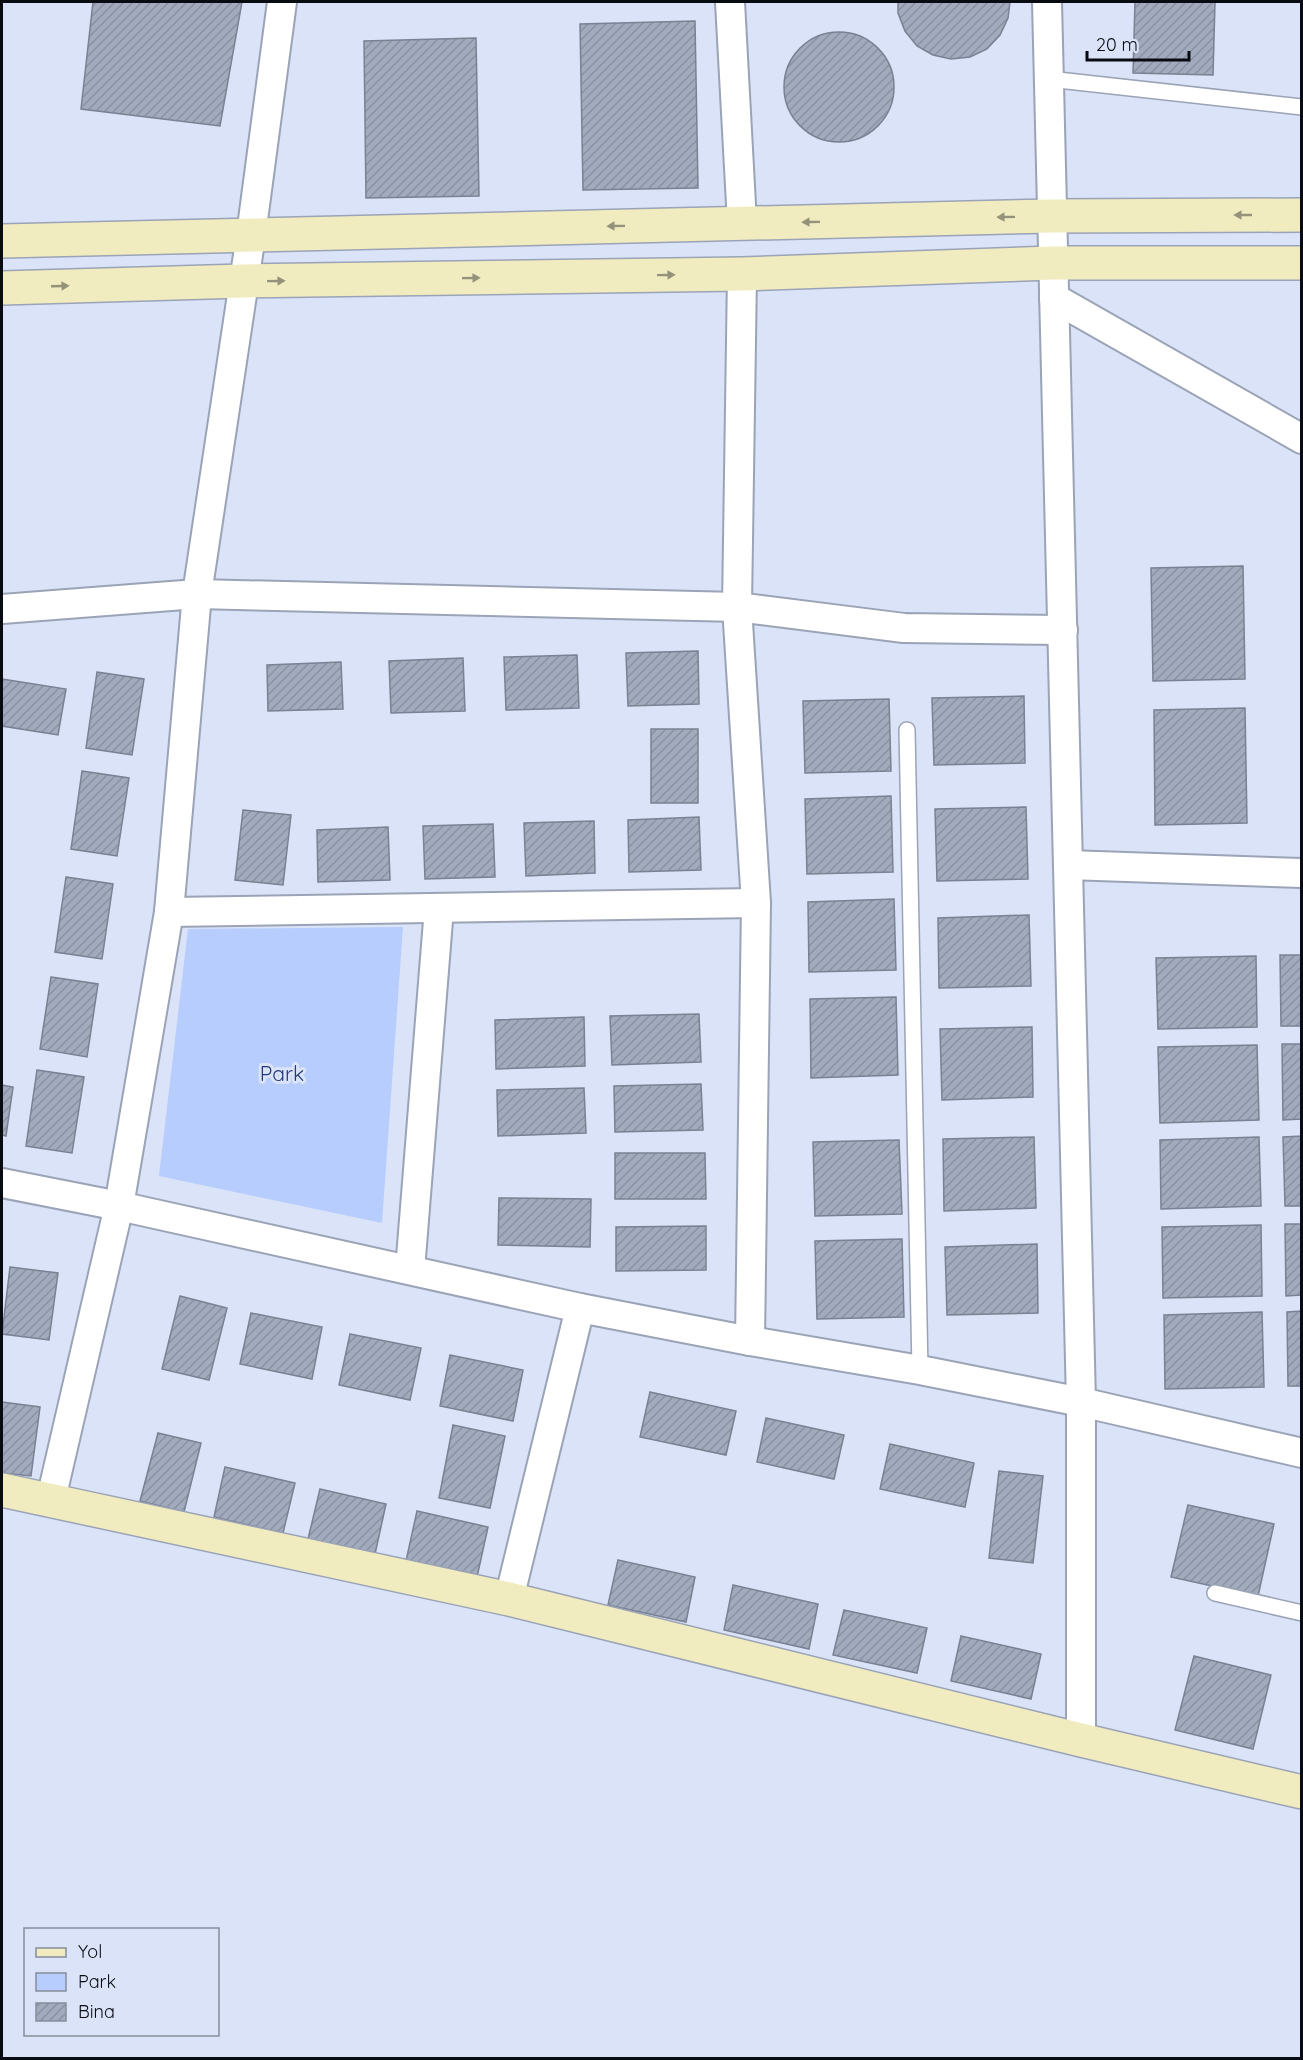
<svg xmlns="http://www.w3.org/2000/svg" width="1303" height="2060" font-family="Quicksand,sans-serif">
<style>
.green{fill:#b7cdfe}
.building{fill:url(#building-hatch);stroke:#798193;stroke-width:1.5}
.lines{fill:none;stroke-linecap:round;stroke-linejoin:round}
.lane-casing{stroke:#9ba3b6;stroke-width:18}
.street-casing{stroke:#9ba3b6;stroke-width:32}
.secondary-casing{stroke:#9ba3b6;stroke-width:36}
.lane{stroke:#fff;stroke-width:15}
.street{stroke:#fff;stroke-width:28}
.secondary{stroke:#f1ecc0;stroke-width:33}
.oneway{fill:#94927a}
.labels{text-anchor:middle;stroke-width:6;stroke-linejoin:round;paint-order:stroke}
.park-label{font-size:21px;fill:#233977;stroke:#dae3f7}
</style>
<defs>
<pattern id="building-hatch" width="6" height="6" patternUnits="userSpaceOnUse" patternTransform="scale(1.5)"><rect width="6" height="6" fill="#a2abbe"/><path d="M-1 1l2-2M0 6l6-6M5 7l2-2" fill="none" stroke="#8a92a2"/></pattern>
</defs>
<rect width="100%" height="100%" fill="#dae3f7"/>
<polygon class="green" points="403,927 382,1223 159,1176 188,929"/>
<g class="building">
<polygon points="93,2 242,2 220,126 81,109"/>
<polygon points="898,2 1010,2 1008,18 1000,35 987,49 970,57 951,59 933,55 917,46 905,31 898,13"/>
<polygon points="1135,2 1215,2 1213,75 1133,73"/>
<polygon points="695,21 698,188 583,190 580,24"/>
<circle cx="839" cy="87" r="55"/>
<polygon points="476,38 479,196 366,198 364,41"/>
<polygon points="1243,566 1245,679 1153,681 1151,568"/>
<polygon points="698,651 699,704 628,706 626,653"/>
<polygon points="577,655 579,708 506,710 504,657"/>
<polygon points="463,658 465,711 391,713 389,661"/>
<polygon points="341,662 343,709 268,711 267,665"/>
<polygon points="97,672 144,679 132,755 86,748"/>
<polygon points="2,679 66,689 58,735 2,726"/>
<polygon points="1024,696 1025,763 934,765 932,698"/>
<polygon points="889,699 891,771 805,773 803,701"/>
<polygon points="1245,708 1247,823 1155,825 1154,710"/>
<rect x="651" y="729" width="47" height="74"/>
<polygon points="82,771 129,778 117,856 71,849"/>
<polygon points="891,796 893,872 807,874 805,799"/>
<polygon points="1026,807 1028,879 937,881 935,809"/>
<polygon points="243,810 291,815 283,885 235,880"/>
<polygon points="699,817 701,870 629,872 628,820"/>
<polygon points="594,821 595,873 526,876 524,823"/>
<polygon points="493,824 495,877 425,879 423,826"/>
<polygon points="388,827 390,880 318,882 317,830"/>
<polygon points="66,877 113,884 102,959 55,952"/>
<polygon points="894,899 896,970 809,972 808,902"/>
<polygon points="1029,915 1031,986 939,988 938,918"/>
<polygon points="1280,955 1302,955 1302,1026 1281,1026"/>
<polygon points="1256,956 1257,1027 1158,1029 1156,958"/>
<polygon points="51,977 98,984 87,1057 40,1049"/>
<polygon points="896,997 898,1075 811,1078 810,999"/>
<polygon points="699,1014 701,1062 612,1065 610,1016"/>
<polygon points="584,1017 585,1066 496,1069 495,1020"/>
<polygon points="1032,1027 1033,1097 942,1100 940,1029"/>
<polygon points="1282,1044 1302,1044 1302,1119 1283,1120"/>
<polygon points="1257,1045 1259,1120 1160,1123 1158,1047"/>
<polygon points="37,1070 84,1077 72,1153 26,1146"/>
<polygon points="701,1084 703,1130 615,1132 614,1086"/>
<polygon points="2,1085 13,1087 6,1136 2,1135"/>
<polygon points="584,1088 586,1133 498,1136 497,1090"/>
<polygon points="1302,1136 1302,1206 1285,1206 1283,1137"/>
<polygon points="1034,1137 1036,1208 944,1211 943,1139"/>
<polygon points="1259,1137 1261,1206 1161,1209 1160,1140"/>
<polygon points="899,1140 902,1214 815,1216 813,1142"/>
<polygon points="615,1153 705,1153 706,1199 615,1199"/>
<polygon points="499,1198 591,1199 590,1247 498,1245"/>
<polygon points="1285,1224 1302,1224 1302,1295 1286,1296"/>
<polygon points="1261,1225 1262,1296 1163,1298 1162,1227"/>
<polygon points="706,1226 706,1270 616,1271 616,1227"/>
<polygon points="902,1239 904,1317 817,1319 815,1241"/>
<polygon points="1037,1244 1038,1313 947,1315 945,1247"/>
<polygon points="10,1267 58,1273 49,1340 2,1334"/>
<polygon points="180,1296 227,1308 209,1380 162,1369"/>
<polygon points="1302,1311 1302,1386 1288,1386 1287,1312"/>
<polygon points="1262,1312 1264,1387 1165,1389 1164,1315"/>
<polygon points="251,1313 322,1327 312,1379 240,1364"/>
<polygon points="350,1334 421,1348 410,1400 339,1385"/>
<polygon points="450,1355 523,1370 513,1421 440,1406"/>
<polygon points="650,1392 736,1411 726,1455 640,1437"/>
<polygon points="2,1402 40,1407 31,1476 2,1473"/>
<polygon points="766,1418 844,1435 834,1479 757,1462"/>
<polygon points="453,1425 505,1436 490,1508 439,1498"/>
<polygon points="158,1433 201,1443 184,1512 140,1501"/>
<polygon points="890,1444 974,1463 965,1507 880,1489"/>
<polygon points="225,1467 295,1483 283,1533 214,1517"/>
<polygon points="999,1471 1043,1476 1033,1563 989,1558"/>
<polygon points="320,1489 386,1504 375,1554 308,1539"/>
<polygon points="1188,1505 1274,1524 1258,1596 1171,1577"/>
<polygon points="417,1511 488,1527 477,1577 406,1561"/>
<polygon points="618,1560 695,1577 686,1622 608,1605"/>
<polygon points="733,1585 818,1604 809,1649 724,1630"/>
<polygon points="844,1610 927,1628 917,1673 833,1655"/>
<polygon points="961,1636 1041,1654 1031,1699 951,1681"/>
<polygon points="1194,1656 1271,1675 1253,1749 1175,1730"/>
</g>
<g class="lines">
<defs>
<g id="lane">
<polyline points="1049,79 1302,107"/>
<polyline points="907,730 920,1370"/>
<polyline points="1215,1593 1302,1613"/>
</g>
<g id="street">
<polyline points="730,2 742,223"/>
<polyline points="1047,2 1081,1402 1081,1740"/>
<polyline points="742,274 737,607 756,903 750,1341"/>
<polyline points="1054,298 1302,439"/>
<polyline points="2,609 197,594 737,607 904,628 1063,630"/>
<polyline points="1068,865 1302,873"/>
<polyline points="169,912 756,903"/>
<polyline points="2,1183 119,1206 580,1308 750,1341 920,1370 1081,1402 1302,1453"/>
<polyline points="410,1270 439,908"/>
<polyline points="51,1499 119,1206 169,912 197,594 251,235 282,2"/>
<polyline points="509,1599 580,1308"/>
</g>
<g id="secondary">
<polyline points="2,241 1052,216 1302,215"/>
<polyline points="2,288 243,281 742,274 1053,263 1302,263"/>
<polyline points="2,1490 509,1599 1081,1740 1302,1792"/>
</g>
</defs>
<use href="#lane" class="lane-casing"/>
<use href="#street" class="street-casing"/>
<use href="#secondary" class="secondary-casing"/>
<use href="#lane" class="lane"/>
<use href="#street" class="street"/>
<use href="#secondary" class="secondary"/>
</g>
<defs><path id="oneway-solid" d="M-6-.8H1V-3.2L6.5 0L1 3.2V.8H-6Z" transform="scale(1.5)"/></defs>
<g class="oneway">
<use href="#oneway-solid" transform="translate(1243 215) rotate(180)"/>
<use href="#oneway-solid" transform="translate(1006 217) rotate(179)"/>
<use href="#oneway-solid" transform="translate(811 222) rotate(179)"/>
<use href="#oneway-solid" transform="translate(616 226) rotate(179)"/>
<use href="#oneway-solid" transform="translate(666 275) rotate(-1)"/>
<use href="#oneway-solid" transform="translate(471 278) rotate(-1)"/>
<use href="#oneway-solid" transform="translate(276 281) rotate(-1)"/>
<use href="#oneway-solid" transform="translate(60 286) rotate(-2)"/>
</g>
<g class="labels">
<g class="park-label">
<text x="282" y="1081">Park</text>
</g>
</g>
<rect width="1303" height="2060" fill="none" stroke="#090b12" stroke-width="6"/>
<rect x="24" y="1928" width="195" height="108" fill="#dae3f7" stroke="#868d9b" stroke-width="1.5"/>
<rect x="36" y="1948" width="30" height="9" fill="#f1ecc0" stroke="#868d9b" stroke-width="1.5"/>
<text x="78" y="1958" font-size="18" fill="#090b12">Yol</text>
<rect x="36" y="1973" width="30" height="18" fill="#b7cdfe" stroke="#868d9b" stroke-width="1.5"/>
<text x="78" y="1988" font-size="18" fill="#090b12">Park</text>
<rect x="36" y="2003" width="30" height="18" fill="url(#building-hatch)" stroke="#868d9b" stroke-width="1.5"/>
<text x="78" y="2018" font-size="18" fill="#090b12">Bina</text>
<path d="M1087 51v9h102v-9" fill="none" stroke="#090b12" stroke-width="3"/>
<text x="1096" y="51" font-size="18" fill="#090b12" stroke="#dae3f7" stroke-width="4.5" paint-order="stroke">20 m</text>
</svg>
